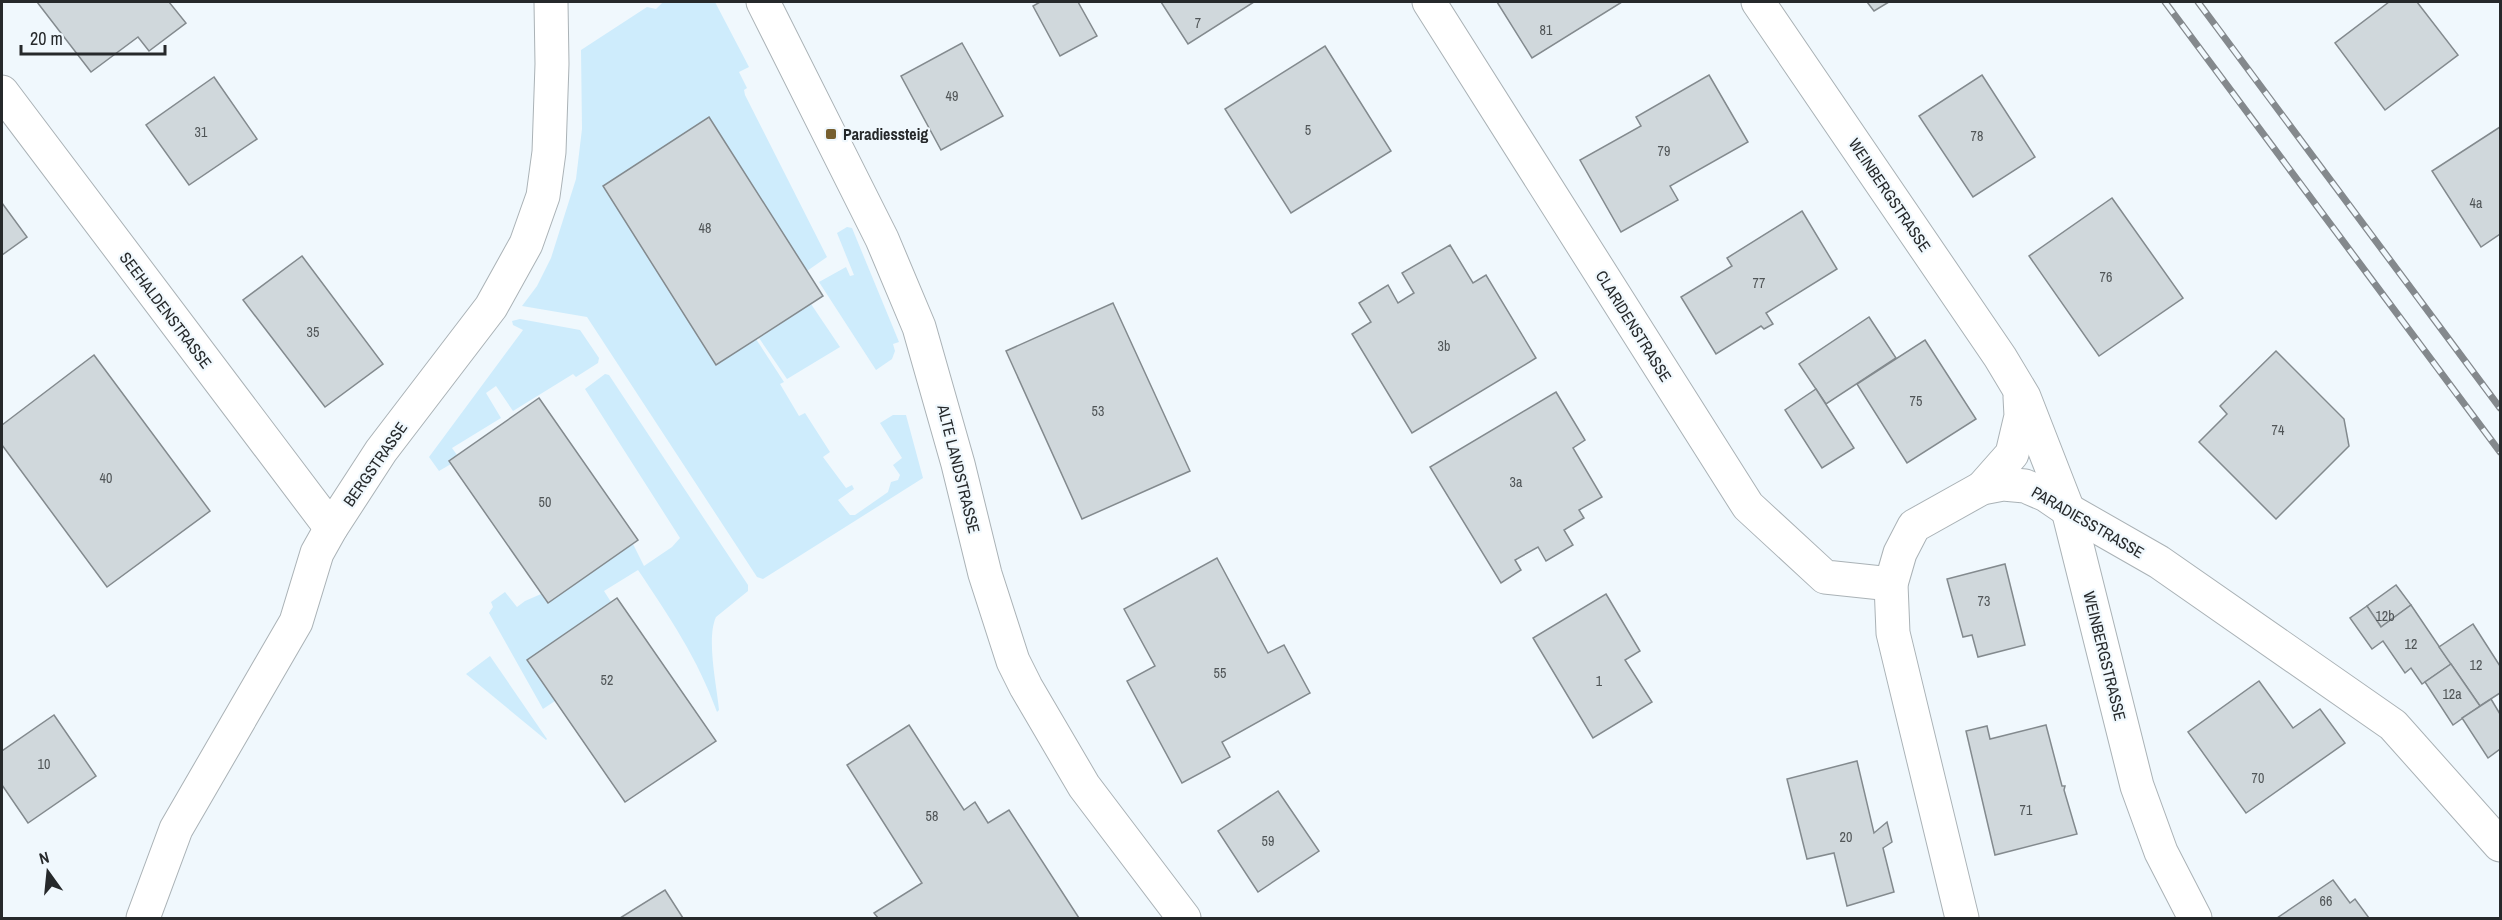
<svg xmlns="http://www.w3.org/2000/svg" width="2502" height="920" font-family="'Archivo Narrow',sans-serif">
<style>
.green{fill:#ceecfc}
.building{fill:#d0d8dc;stroke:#838a8e;stroke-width:1.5}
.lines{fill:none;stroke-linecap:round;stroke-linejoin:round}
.minor-casing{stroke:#aab2b6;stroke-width:35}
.tertiary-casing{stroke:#aab2b6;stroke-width:35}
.minor{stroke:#fff;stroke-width:33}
.tertiary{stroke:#fff;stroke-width:33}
.rail-casing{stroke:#84898d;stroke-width:7}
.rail{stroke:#f0f8fd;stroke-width:4.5;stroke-dasharray:14;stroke-linecap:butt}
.poi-dot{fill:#775f2f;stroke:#f0f8fd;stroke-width:2}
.labels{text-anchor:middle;stroke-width:4.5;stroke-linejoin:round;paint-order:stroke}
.number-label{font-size:14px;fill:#505557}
.poi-label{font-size:16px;font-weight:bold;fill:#26292b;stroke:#f0f8fd;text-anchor:start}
.street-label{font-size:16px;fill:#26292b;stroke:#f0f8fd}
</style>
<rect width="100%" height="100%" fill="#f0f8fd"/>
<g class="green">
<polygon points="663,2 715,2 749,67 739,72 747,88 744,90 745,95 827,257 807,271 709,118 603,186 716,365 756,339 784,382 780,384 799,416 805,413 830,452 823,457 846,488 852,485 854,489 838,500 850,515 855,515 888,492 891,482 898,480 900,475 893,465 902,458 880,423 893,415 906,415 923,478 763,579 757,577 587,317 522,306 537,286 551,258 576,179 582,129 581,50 647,7 656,9"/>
<polygon points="847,227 852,228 899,342 893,344 895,351 892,359 876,370 819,282 846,267 850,276 854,275 837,233"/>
<polygon points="811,304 840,347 787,379 759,338"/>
<polygon points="520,319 580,330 599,358 598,363 576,377 573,374 513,411 496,386 486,393 501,418 452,448 457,455 449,460 451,464 439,471 429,457 523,330 513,325 512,321"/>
<path d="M605 374 609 375 748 585V591L716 617C706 639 717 686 719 710L717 712C698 659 669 616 638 570L604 591 611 602 527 660 555 701 543 709 489 613 493 607 491 602 505 592 517 607 525 601 541 594 548 603 633 544 644 566 672 547 680 538 585 389Z"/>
<polygon points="490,656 547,739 546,740 466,674"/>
</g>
<g class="building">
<polygon points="37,2 169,2 186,23 149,51 138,37 91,72"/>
<polygon points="1040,2 1078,2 1097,36 1060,56 1033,6"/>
<polygon points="1161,2 1254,2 1188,44"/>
<polygon points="1497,2 1622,2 1532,58"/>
<polygon points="1867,2 1889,2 1874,11"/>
<polygon points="2389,2 2417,2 2458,55 2385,110 2335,43"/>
<polygon points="962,43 1003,116 941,150 901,76"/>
<polygon points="1325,46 1391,151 1291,213 1225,109"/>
<polygon points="1709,75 1748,142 1670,186 1678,200 1621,232 1580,160 1641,126 1636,117"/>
<polygon points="1982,75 2035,157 1973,197 1919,116"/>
<polygon points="214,77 257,139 189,185 146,125"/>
<polygon points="709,117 823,296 716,365 603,186"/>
<polygon points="2500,127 2500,234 2481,247 2432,171"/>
<polygon points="2112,198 2183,298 2099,356 2029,256"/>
<polygon points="2,203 27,237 2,255"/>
<polygon points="1802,211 1837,269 1766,313 1773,324 1764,329 1761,326 1716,354 1681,297 1732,266 1727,258"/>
<polygon points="1450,245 1473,283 1486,275 1536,358 1412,433 1352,334 1371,322 1359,303 1388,285 1398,303 1414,293 1402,273"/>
<polygon points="302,256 383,364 325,407 243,300"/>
<polygon points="1113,303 1190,471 1082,519 1006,351"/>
<polygon points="1869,317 1896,358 1826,404 1799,364"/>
<polygon points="1925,340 1976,419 1907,463 1857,384"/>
<polygon points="2276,351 2344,419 2349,446 2276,519 2199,442 2227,414 2220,406"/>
<polygon points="94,355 210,511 107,587 2,445 2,425"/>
<polygon points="1816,389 1854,448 1822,468 1785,410"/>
<polygon points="1556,392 1585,440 1573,448 1602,497 1579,510 1584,518 1564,530 1573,545 1546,561 1538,547 1515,560 1521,570 1501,583 1430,467"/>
<polygon points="539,398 638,540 548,603 449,461"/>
<polygon points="1217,558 1268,653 1284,645 1310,693 1222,742 1230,757 1182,783 1127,681 1155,666 1124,609"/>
<polygon points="2005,564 2025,645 1978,657 1972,635 1963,637 1947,579"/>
<polygon points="2396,585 2411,605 2381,627 2367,606"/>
<polygon points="1606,594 1640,651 1625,660 1652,702 1593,738 1533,638"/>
<polygon points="617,598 716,741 625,802 527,660"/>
<polygon points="2411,605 2451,664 2422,684 2411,668 2405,673 2383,641 2372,649 2350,618 2367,606 2381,627"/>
<polygon points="2473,624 2500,666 2500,693 2480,706 2439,647"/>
<polygon points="2451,664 2480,706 2453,725 2425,682"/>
<polygon points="2259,681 2293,728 2320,709 2345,743 2246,813 2188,732"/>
<polygon points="2491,699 2500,714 2500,749 2488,758 2462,718"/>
<polygon points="54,715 96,776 28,823 2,785 2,751"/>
<polygon points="909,725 964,810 975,802 988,823 1009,810 1079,918 878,918 874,913 922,883 847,765"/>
<polygon points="2046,725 2062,786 2065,786 2064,790 2077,834 1995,855 1966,731 1987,726 1990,739"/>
<polygon points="1857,761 1874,833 1887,822 1892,842 1883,848 1894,892 1847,906 1834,853 1807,859 1787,779"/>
<polygon points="1278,791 1319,851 1258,892 1218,831"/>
<polygon points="2333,880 2350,903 2355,899 2369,918 2277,918"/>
<polygon points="665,890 683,918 620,918"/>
</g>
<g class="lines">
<defs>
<g id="minor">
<polyline points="1429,2 1748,506 1825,577 1891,584"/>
<polyline points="1758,2 2000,357 2024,397 2068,510 2137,786 2161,852 2195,918"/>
<polyline points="2,92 331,528"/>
<polyline points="1982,488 2012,454 2021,416 2020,397"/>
<polyline points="143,918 176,829 296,622 317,553 331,528 381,451 491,307 526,244 543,196 549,152 552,64 551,2"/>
<polyline points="1962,918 1893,633 1891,584 1900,553 1914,526 1982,488 2003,484 2025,486 2046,495 2068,510 2159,562 2393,725 2500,845"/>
</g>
<polyline id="tertiary" points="763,2 882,239 919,327 958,464 985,574 1013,661 1026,687 1084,786 1184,918"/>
</defs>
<use href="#minor" class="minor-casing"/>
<use href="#tertiary" class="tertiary-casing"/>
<use href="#minor" class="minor"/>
<use href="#tertiary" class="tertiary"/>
<defs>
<g id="rail">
<polyline points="2165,2 2500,452"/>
<polyline points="2198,2 2500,408"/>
</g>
</defs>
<use href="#rail" class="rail-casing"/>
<use href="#rail" class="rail"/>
</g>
<rect class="poi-dot" x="825" y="128" width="12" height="12" rx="3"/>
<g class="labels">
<g class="number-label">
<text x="1198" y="28">7</text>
<text x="1546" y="35">81</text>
<text x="952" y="101">49</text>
<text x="1308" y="135">5</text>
<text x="201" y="137">31</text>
<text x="1977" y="141">78</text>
<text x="1664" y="156">79</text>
<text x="2476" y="208">4a</text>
<text x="705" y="233">48</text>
<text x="2106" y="282">76</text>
<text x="1759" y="288">77</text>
<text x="313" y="337">35</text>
<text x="1444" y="351">3b</text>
<text x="1916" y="406">75</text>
<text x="1098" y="416">53</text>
<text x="2278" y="435">74</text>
<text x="106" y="483">40</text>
<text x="1516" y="487">3a</text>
<text x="545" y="507">50</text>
<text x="1984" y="606">73</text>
<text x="2385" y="621">12b</text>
<text x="2411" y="649">12</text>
<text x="2476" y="670">12</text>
<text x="1220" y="678">55</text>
<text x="607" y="685">52</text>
<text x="1599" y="686">1</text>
<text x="2452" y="699">12a</text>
<text x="44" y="769">10</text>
<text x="2258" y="783">70</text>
<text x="2026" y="815">71</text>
<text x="932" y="821">58</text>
<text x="1846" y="842">20</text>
<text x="1268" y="846">59</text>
<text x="2326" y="906">66</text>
</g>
<g class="poi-label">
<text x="843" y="140">Paradiessteig</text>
</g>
<g class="street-label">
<text transform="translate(1890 195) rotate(56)" y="6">WEINBERGSTRASSE</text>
<text transform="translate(166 310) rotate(53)" y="6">SEEHALDENSTRASSE</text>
<text transform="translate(1634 326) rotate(58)" y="6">CLARIDENSTRASSE</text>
<text transform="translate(375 464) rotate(-55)" y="6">BERGSTRASSE</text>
<text transform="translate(959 469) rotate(76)" y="6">ALTE LANDSTRASSE</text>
<text transform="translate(2088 522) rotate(30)" y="6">PARADIESSTRASSE</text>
<text transform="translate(2105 656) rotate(76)" y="6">WEINBERGSTRASSE</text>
</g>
</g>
<rect width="2502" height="920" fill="none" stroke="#26292b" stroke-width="6"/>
<g transform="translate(48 872) rotate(345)" stroke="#f0f8fd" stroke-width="4.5" paint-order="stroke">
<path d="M0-4.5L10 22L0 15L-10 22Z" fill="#26292b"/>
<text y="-9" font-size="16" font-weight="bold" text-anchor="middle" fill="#26292b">N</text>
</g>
<path d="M21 45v9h144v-9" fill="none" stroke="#26292b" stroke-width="3"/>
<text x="30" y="45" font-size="18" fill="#26292b" stroke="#f0f8fd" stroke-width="4.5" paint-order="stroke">20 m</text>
</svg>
